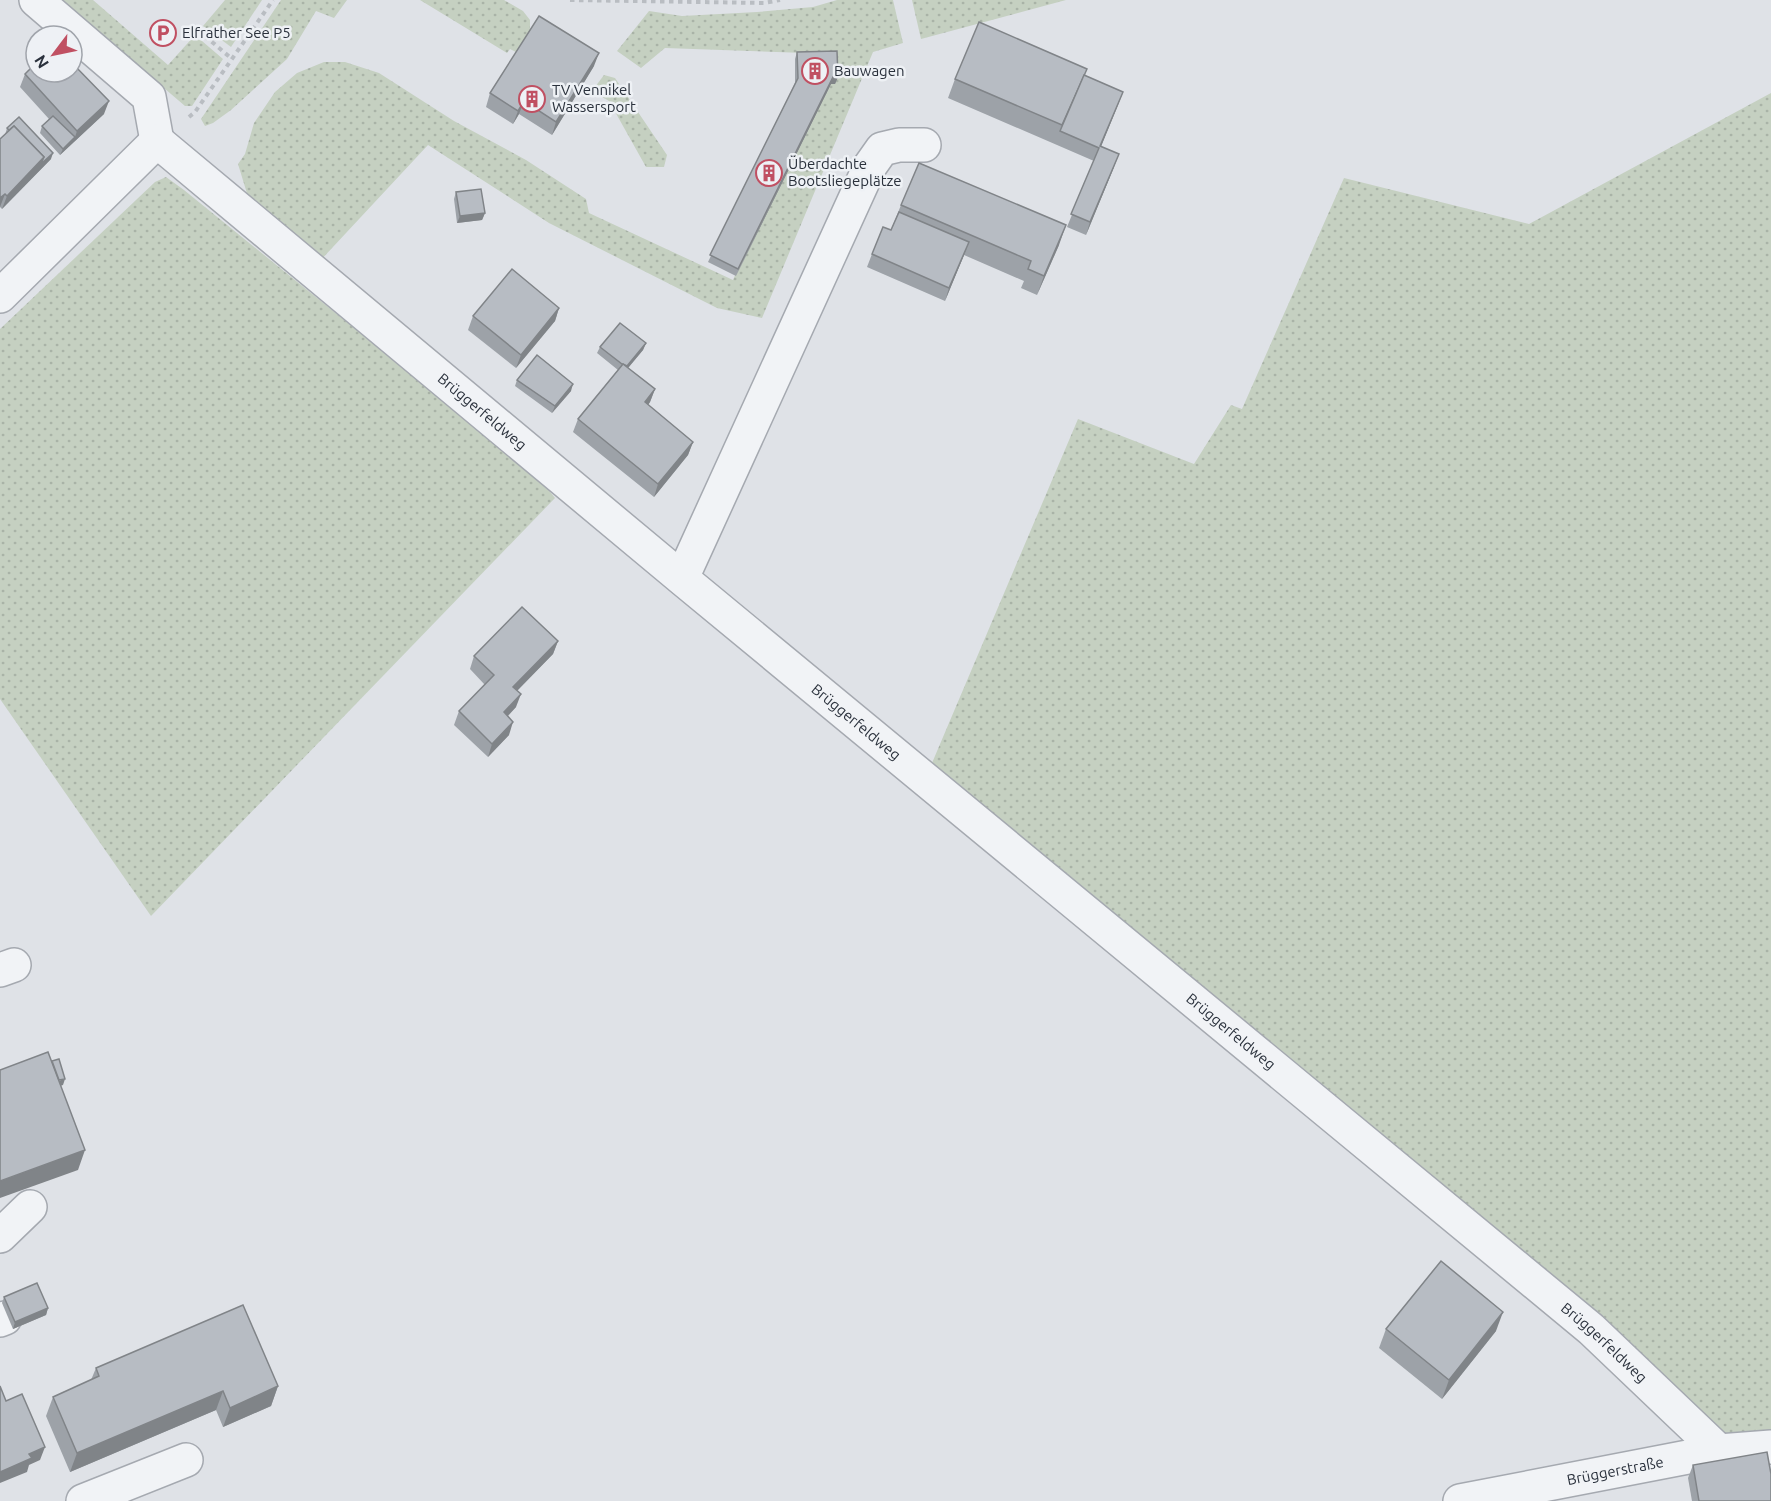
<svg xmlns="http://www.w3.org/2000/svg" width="1771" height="1501" font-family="Ubuntu,sans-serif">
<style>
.grass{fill:url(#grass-dots)}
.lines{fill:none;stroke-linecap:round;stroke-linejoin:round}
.minor-casing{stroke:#a5a9b0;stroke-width:36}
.path{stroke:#b9bdc2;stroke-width:4;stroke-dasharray:4.5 4.5;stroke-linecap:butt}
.minor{stroke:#f1f3f6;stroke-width:33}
.wall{fill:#9da2a8}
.shaded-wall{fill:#808488}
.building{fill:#b7bcc3;stroke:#808488;stroke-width:1.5}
.labels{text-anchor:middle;stroke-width:5;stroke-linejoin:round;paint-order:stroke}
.poi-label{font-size:15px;fill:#2a313c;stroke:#eef1f5;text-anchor:start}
.street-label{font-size:15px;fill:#2a313c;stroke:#eef1f5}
</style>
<defs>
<pattern id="grass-dots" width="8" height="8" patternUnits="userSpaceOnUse" patternTransform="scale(1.5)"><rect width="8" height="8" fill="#c5d0c1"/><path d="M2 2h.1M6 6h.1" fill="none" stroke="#a9b3a7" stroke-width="1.8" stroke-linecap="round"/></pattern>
</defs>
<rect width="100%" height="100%" fill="#dfe2e7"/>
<g class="grass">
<polygon points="61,0 93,0 168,65 195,35 223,59 192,106 185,106"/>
<polygon points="225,0 262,0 231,47 203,26"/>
<polygon points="281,0 347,0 334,18 316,11 287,59 231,110 213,123 205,126 201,119"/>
<polygon points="420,0 504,0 523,11 530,20 530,31 516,52 510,49 507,53"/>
<polygon points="837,0 893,0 903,43 873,52 762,318 717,308 549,223 428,145 319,262 253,213 238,164 245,154 254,123 275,92 297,73 324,62 345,62 379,73 454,121 526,160 586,199 589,213 733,280 834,54 665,48 641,68 617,51 649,11 682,16 757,12 813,7"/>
<polygon points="912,0 1066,0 921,39"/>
<polygon points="604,75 615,78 667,155 664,167 646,167 609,101 592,91"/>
<polygon points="1771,93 1771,1433 1724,1438 932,763 1078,419 1194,464 1231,405 1242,409 1344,178 1529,224"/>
<polygon points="166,177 184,190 539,478 555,498 151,916 0,699 0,329 155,182"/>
</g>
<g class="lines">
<defs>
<g id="minor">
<polyline points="36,0 149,97 157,141"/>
<path id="s1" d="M157 141 685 581 1591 1329 1719 1451"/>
<polyline points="0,296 157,141"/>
<polyline points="682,578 870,166 882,149 899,145 924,145"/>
<polyline points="0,970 14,965"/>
<polyline points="0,1236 30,1207"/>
<polyline points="0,1320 5,1318"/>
<polyline points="83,1501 186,1460"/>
<path id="s2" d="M1460 1501 1719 1451 1771 1447"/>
</g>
</defs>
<use href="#minor" class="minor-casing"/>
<g class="path">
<polyline points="570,0 764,3 780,0"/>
<polyline points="198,30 232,59"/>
<polyline points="189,117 195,112 273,0"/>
</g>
<use href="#minor" class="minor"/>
</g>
<g class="wall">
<polygon points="797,52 838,77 835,84 831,84 736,276 708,262 795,83 795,59"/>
<polygon points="594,66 552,135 519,114 513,124 486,107 490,93"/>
<polygon points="25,74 59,81 104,114 60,155 40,133 42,126 49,119 20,87"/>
<polygon points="1084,75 1123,92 1101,146 1114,167 1086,235 1067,227 1094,161 948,98 955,79"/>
<polygon points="7,128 51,159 2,209 0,207 0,139 5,135"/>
<polygon points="456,192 485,213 482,220 457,223 454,199"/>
<polygon points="901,205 1059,245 1037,295 1021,288 1024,281 964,255 945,301 867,267 872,254 891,230"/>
<polygon points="559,308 555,321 516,368 468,330 473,316"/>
<polygon points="646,343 643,350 628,368 655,389 650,402 648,405 693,442 688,455 654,497 573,432 578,419 618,370 597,353 600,347"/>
<polygon points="517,380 571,391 552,413 515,386"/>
<polygon points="558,641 553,654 517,691 516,707 508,716 509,735 488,757 454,725 459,711 485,685 470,669 474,656"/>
<polygon points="4,1297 48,1308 46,1315 13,1329 2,1303"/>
<polygon points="1386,1329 1496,1331 1442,1399 1379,1348"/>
<polygon points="96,1368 278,1386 271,1406 223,1427 216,1410 70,1472 46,1416 53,1397 91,1380"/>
<polygon points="1693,1465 1771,1501 1692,1501 1688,1478"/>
</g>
<g class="shaded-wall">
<polygon points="599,53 594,66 552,135 556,122"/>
<polygon points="833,77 838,77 835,84 831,84 736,276"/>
<polygon points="1123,92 1118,105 1096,159 1100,146"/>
<polygon points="109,101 104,114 60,155 63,149 75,137 77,131"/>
<polygon points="524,101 519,114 513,124 518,111"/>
<polygon points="53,153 51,159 2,209 7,196 44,157"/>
<polygon points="1119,154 1114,167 1086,235 1090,222"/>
<polygon points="5,194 0,207 0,198"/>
<polygon points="485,213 482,220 457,223 460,216"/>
<polygon points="1066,225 1059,245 1037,295 1044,276"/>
<polygon points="969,242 964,255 945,301 949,288"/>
<polygon points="559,308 555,321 516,368 521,355"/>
<polygon points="646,343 643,350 623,374 626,367"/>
<polygon points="573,384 571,391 552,413 555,406"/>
<polygon points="655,389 650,402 640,416 645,402"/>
<polygon points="693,442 688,455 654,497 658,484"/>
<polygon points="558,641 553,654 508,700 513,687"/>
<polygon points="521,694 516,707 499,725 504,712"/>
<polygon points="513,722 509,735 488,757 492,744"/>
<polygon points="65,1079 63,1085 48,1090 50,1083"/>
<polygon points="85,1150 78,1170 0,1198 0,1181"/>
<polygon points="48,1308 46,1315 13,1329 15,1322"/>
<polygon points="1503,1312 1496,1331 1442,1399 1449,1380"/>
<polygon points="278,1386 271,1406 223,1427 230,1408"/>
<polygon points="223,1391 216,1410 70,1472 77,1453"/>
<polygon points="45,1447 40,1460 29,1465 27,1472 0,1483 0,1472 29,1454"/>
</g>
<g class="building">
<polygon points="539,16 599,53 556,122 524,101 518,111 490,93"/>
<polygon points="979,22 1087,69 1062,125 955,79"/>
<polygon points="837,51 838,77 833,77 738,269 710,255 798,78 797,52"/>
<polygon points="36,63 36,72 50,72 59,81 69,72 72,72 72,69 75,66 109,101 77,131 25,74"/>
<polygon points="1084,75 1123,92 1100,146 1119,154 1090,222 1071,214 1099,148 1060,131"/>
<polygon points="53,116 75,137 63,149 42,126"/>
<polygon points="19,117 53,153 41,164 44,157 14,126 9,130 7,128"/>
<polygon points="14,126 44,157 7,196 5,194 0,198 0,139"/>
<polygon points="919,163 1066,225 1044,276 1028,269 1031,261 901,205"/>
<polygon points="481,189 485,213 460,216 456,192"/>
<polygon points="899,212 969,242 949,288 872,254 883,227 891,230"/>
<polygon points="512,269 559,308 521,355 473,316"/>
<polygon points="620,323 646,343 627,366 623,364 622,364 600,347"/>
<polygon points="537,355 573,384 555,406 517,380"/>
<polygon points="623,364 655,389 645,402 693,442 658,484 578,419"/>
<polygon points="522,607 558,641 513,687 521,694 504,712 513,722 492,744 459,711 494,675 474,656"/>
<polygon points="48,1052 85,1150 0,1181 0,1070"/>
<polygon points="59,1059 65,1079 59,1080 52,1061"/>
<polygon points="1441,1261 1503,1312 1449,1380 1386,1329"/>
<polygon points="37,1283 48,1308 15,1322 4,1297"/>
<polygon points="243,1305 278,1386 230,1408 223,1391 77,1453 53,1397 99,1376 96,1368"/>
<polygon points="0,1386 6,1401 22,1394 45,1447 29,1454 32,1458 0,1472"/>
<polygon points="1767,1452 1771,1474 1771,1501 1699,1501 1693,1465"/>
</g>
<defs>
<symbol id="parking-ring" viewBox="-11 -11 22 22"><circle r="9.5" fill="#eef1f5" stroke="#c05062" stroke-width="1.5"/><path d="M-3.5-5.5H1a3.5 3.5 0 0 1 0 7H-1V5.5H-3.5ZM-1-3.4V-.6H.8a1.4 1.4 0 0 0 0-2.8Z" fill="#c05062"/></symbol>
<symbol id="building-ring" viewBox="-11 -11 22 22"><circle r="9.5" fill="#eef1f5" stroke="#c05062" stroke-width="1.5"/><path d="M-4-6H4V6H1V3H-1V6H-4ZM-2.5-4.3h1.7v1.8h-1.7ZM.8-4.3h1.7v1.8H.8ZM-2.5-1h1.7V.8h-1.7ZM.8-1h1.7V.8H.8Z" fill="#c05062"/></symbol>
</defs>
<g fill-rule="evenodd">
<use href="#parking-ring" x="148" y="18" width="30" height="30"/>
<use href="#building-ring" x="800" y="56" width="30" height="30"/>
<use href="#building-ring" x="517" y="84" width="30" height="30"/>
<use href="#building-ring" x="754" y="158" width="30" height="30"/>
</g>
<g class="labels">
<g class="poi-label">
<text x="182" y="38">Elfrather See P5</text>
<text x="834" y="76">Bauwagen</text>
<text x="552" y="95">TV Vennikel<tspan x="552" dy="17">Wassersport</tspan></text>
<text x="788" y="169">Überdachte<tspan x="788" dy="17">Bootsliegeplätze</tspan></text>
</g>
<g class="street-label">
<text dy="5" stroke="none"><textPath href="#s1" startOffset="423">Brüggerfeldweg</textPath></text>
<text dy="5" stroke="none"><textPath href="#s1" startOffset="909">Brüggerfeldweg</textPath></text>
<text dy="5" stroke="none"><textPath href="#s1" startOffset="1395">Brüggerfeldweg</textPath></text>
<text dy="5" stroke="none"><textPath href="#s1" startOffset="1881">Brüggerfeldweg</textPath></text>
<text dy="5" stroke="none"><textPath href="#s2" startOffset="158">Brüggerstraße</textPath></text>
</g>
</g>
<g transform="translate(54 54) rotate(238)"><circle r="28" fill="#eef1f5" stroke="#a0a4ab" stroke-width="1.5"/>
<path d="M0-4.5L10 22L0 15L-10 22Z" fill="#c05062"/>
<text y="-9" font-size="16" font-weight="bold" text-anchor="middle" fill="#2a313c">N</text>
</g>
</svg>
